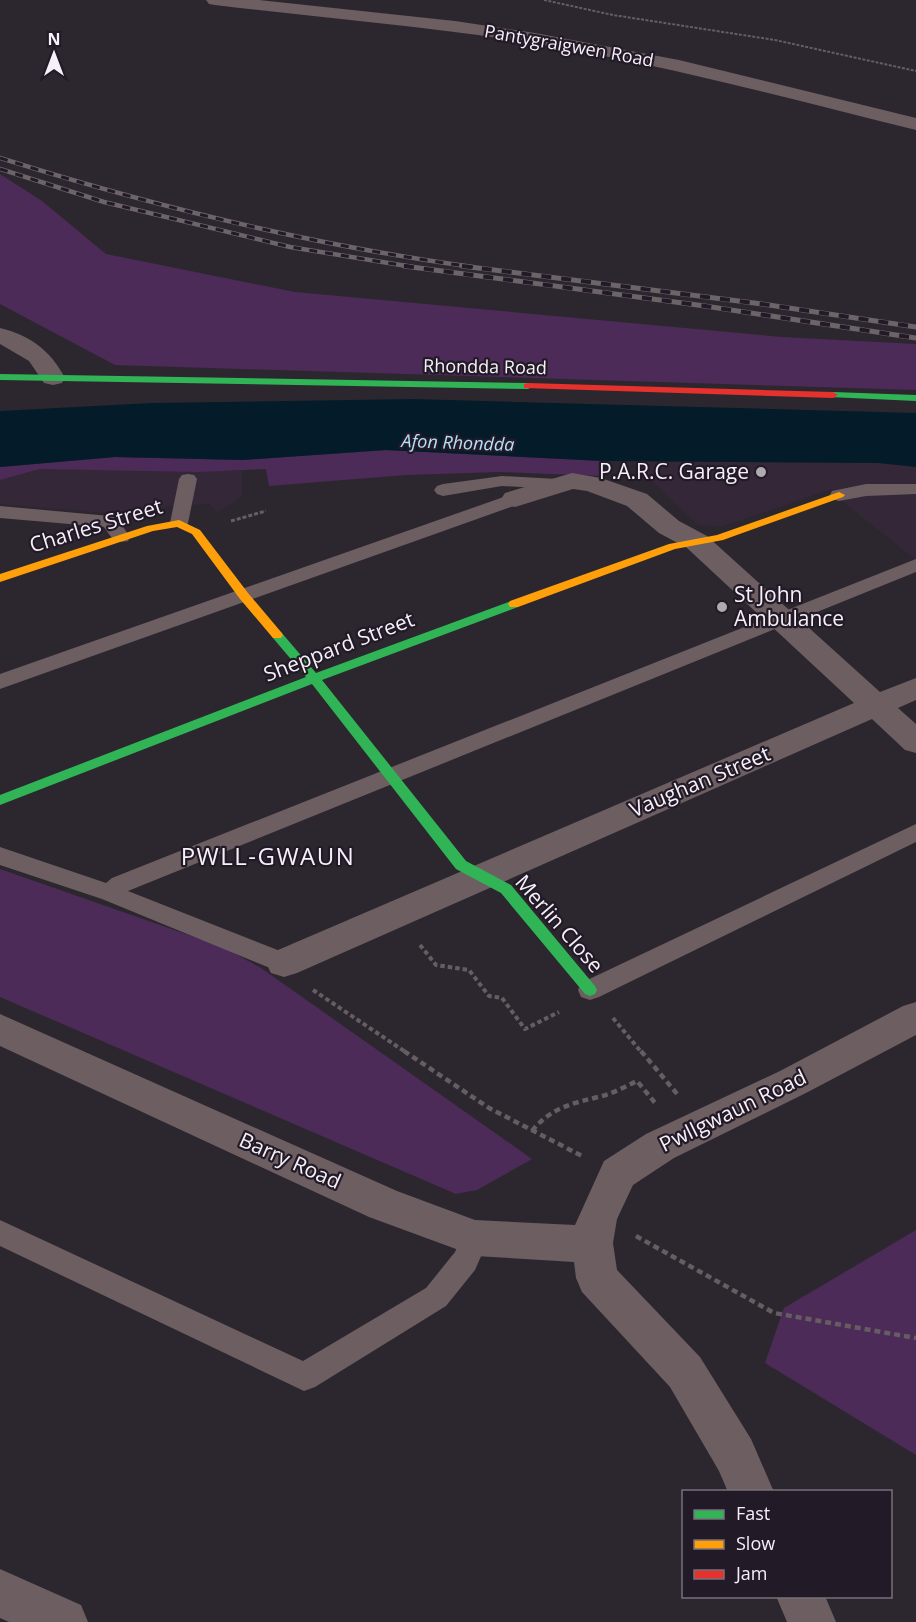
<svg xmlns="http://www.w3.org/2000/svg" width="916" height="1622" font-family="'Open Sans',sans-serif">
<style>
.built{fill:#342838}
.green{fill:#4c2b58}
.water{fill:#041c2a}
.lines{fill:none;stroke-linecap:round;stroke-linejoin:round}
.path-far3{stroke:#655d61;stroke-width:2;stroke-dasharray:3 1.5;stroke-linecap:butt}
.path-far2{stroke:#655d61;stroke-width:3;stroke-dasharray:4 2;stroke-linecap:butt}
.path-far1{stroke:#655d61;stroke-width:4;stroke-dasharray:4.5 3;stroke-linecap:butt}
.path{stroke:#655d61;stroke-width:4.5;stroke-dasharray:6 4;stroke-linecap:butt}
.lane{fill:#6c5e61;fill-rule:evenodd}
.street{fill:#6c5e61;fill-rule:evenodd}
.fast{fill:#30b455;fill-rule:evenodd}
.slow{fill:#ff9f0a;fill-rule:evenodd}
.jam{fill:#e5322d;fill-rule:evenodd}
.rail-far1-casing{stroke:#6c6469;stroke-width:4.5}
.rail-casing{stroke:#6c6469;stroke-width:5}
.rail-far1{stroke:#231a27;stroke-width:3;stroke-dasharray:8;stroke-linecap:butt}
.rail{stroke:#231a27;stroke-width:4;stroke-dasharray:10;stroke-linecap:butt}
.poi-dot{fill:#afaab2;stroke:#231a27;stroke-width:2}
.labels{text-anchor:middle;stroke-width:4.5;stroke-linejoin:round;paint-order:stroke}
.far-street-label{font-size:18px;fill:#f6f0f9;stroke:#231a27}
.far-water-label{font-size:18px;font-style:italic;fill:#b2e1fb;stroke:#231a27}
.poi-label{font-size:21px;fill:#f6f0f9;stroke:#231a27;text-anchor:end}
.street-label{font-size:21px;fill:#f6f0f9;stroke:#231a27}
.quarter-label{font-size:24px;letter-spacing:1.5px;fill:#f6f0f9;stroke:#231a27}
</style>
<rect width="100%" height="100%" fill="#2c272e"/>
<g class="built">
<polygon points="631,461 879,463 916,467 916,560 848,506 832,489 720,527 698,525"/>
<polygon points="40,469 242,471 242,496 217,513 210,504 170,506 129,515 0,504 0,480"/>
</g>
<g class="green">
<polygon points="0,174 42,201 106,254 295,292 782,337 916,344 916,390 115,365 0,304"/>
<polygon points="386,450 603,461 603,476 499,472 406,475 269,486 266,469 199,472 40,469 0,480 0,467 115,457 243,460"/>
<polygon points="0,869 223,947 261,968 532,1159 477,1190 456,1194 0,997"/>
<polygon points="916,1230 916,1455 765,1363 784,1308"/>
</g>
<polygon class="water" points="413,399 916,413 916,467 879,463 603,461 386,450 243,460 115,457 0,467 0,411 152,403"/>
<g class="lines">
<polyline class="path-far3" points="544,0 613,15 775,40 916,71"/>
<polyline class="path-far2" points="231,521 266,511"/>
<g class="path-far1">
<polyline points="420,945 436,965 469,970 489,996 502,998 525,1029 559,1012"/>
<polyline points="313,990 407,1053"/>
<polyline points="613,1018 642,1053"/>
</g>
<g class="path">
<polyline points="404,1051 489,1108 582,1156"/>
<polyline points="641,1051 678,1095"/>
<path d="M532 1131C551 1107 574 1103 602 1096 614 1093 626 1086 637 1081L656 1104"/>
<polyline points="636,1236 774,1313 916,1338"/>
</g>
<g class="lane">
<polygon points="188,474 194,475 197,479 188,523 186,527 172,527 170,523 179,479 182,475"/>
<polygon points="502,476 558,479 564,480 567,484 564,488 558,489 502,486 443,496 437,494 434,490 437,486 443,484"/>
<polygon points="866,484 916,484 916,494 866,496 839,501 832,499 830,495 832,491"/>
<polygon points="515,493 522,495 524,499 522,503 0,689 0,674"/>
<path d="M0 506 110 516 117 518 130 537 128 541C114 544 111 537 104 527L0 518Z"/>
<polygon points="916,559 916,572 128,891 293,956 296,963 293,970 284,973 275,970 102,899 0,865 0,847 106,883 112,878"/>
<polygon points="916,824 916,842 599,997 590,1000 581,997 578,990 581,983"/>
<polygon points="0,1220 303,1361 426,1288 455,1252 465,1229 475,1225 485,1229 489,1238 475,1270 446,1306 315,1387 304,1391 0,1246"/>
</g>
<g class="street">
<path d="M206 0H259L455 21 535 33 679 60 916 118V130C806 103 696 73 584 52 462 29 338 20 215 5L209 4Z"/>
<path d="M0 328C30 335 51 351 65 378L62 383 53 385 44 383 29 361 0 344Z"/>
<polygon points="572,473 601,478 647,494 679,521 707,536 880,692 916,678 916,700 898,708 916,724 916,753 905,750 872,719 297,973 284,977 271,973 266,963 271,953 854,703 687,548 659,533 627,506 587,491 573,489 515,507 505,505 501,499 505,493"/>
<polygon points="916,1002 916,1035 806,1093 674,1158 633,1185 617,1219 613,1243 617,1270 700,1357 751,1439 774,1492 728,1492 719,1471 670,1387 582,1292 576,1278 574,1262 475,1256 369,1217 0,1046 0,1014 397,1191 475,1220 575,1225 604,1161 646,1134 780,1071 903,1006"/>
<polygon points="0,1569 81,1605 88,1622 9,1622 0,1618"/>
<polygon points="776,1596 825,1596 836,1622 787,1622"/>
</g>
<g class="fast">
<polygon points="0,374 528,383 533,386 528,389 0,380"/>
<polygon points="833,392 916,395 916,401 829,397 829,393"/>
<polygon points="514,600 518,601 520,604 518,607 322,680 466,861 511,885 595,986 597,990 595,994 590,996 585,994 501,893 456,869 312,684 0,805 0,795 306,677 273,638 271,635 273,632 281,632 316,673"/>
</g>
<g class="slow">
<polygon points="839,492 845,495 843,497 723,540 675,549 518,607 510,607 508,604 510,601 669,544 717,535"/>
<polygon points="179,520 200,530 248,593 281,632 283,635 281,638 273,638 240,599 192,534 177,527 153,531 0,582 0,574 147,526"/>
</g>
<polygon class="jam" points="528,383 833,392 838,395 833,398 524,388 524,384"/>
<defs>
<g id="rail-far1">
<path d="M0 158C155 207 312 245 473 267"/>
<polyline points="0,169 104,202 290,247 413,267"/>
</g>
<g id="rail">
<polyline points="404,266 705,306 916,338"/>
<polyline points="462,266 762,304 916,327"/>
</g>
</defs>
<use href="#rail-far1" class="rail-far1-casing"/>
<use href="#rail" class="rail-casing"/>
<use href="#rail-far1" class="rail-far1"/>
<use href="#rail" class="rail"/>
</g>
<g class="poi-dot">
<circle cx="761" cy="472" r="6"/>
<circle cx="722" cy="607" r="6"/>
</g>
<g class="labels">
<g class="far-street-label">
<text transform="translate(569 46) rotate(10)" y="6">Pantygraigwen Road</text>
<text transform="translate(485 367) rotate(1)" y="6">Rhondda Road</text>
</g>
<g class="far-water-label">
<text transform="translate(458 443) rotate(2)" y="6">Afon Rhondda</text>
</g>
<g class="poi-label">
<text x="749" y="479">P.A.R.C. Garage</text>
<text x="734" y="602" text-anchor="start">St John<tspan x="734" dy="24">Ambulance</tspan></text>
</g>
<g class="street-label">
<text transform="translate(96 526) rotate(-17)" y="7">Charles Street</text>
<text transform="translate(339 647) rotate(-21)" y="7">Sheppard Street</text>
<text transform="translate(700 782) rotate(-23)" y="7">Vaughan Street</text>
<text transform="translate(559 924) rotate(49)" y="7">Merlin Close</text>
<text transform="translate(733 1111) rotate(-26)" y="7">Pwllgwaun Road</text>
<text transform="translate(290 1161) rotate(24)" y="7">Barry Road</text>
</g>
<g class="quarter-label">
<text x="268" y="865">PWLL-GWAUN</text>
</g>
</g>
<rect x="682" y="1490" width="210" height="108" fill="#231a27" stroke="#77707b" stroke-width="1.5"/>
<rect x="694" y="1510" width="30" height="9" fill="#30b455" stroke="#77707b" stroke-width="1.5"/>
<text x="736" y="1520" font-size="18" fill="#f6f0f9">Fast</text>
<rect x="694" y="1540" width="30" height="9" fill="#ff9f0a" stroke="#77707b" stroke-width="1.5"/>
<text x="736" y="1550" font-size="18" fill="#f6f0f9">Slow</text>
<rect x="694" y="1570" width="30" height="9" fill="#e5322d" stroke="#77707b" stroke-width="1.5"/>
<text x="736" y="1580" font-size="18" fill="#f6f0f9">Jam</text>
<g transform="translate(54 54)" stroke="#231a27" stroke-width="4.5" paint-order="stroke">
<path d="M0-4.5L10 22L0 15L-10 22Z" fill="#f6f0f9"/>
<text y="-9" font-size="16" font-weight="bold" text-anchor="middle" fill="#f6f0f9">N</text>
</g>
</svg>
